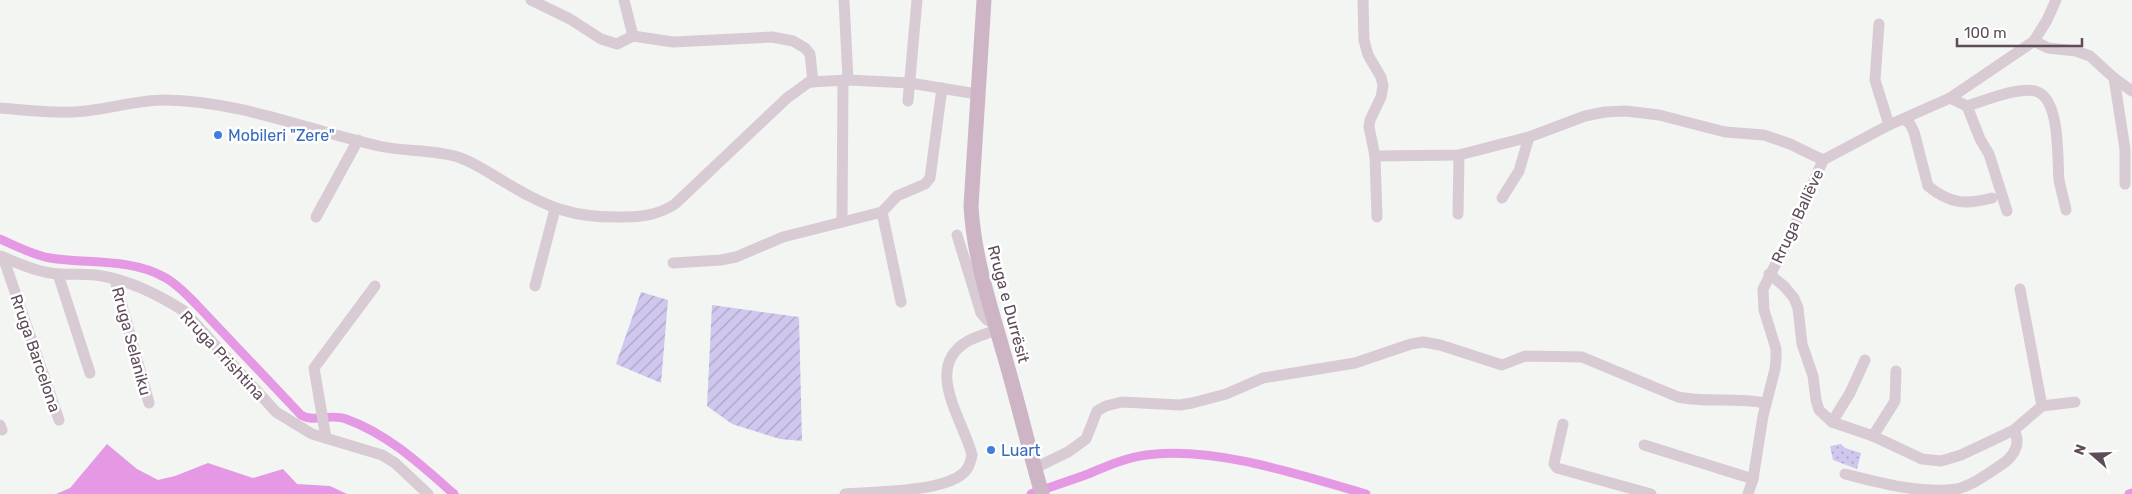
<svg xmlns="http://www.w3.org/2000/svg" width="2132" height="494" font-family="Rubik,sans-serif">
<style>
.grass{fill:url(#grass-dots)}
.garden{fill:url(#garden-furrows)}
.water{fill:#e598e3}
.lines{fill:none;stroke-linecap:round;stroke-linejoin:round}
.canal{stroke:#e598e3;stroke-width:9}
.minor{stroke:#d8cbd4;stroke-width:11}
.major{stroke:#ceb5c6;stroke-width:15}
.shop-dot{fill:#3f7fe0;stroke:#fff;stroke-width:2}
.labels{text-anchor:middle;stroke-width:5;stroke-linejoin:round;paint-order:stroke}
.shop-label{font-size:16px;fill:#366cbe;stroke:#fff;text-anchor:start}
.street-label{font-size:16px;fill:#5f4c59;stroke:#fff}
</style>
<defs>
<pattern id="grass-dots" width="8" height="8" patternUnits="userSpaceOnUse" patternTransform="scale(1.25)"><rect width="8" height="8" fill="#cfc7ed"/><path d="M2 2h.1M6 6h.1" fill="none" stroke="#aba4c3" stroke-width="1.8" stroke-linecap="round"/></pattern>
<pattern id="garden-furrows" width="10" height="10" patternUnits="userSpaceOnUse" patternTransform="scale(1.25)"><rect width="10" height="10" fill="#cfc7ed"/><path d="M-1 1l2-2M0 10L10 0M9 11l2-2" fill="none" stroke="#aba4c3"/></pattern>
</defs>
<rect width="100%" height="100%" fill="#f3f5f3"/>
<polygon class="grass" points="1841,444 1845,448 1861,453 1857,469 1833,460 1830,446"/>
<g class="garden">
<polygon points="641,292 668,300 661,383 616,364"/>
<polygon points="712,305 799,317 802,441 780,439 732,424 707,406"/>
</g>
<polygon class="water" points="107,444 137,469 158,480 175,476 208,463 253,478 283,469 297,484 330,486 347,494 56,494 70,488"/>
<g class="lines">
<g class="canal">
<path d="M0 239C16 246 33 255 50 258 87 264 130 258 164 277 176 283 186 294 196 304L301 415C314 423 330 413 346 419 388 434 421 465 454 494"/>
<path d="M1031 494C1050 487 1069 481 1088 474 1107 466 1125 458 1146 455 1215 446 1300 475 1366 494"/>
<polyline points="2129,494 2132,493"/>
</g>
<g class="minor">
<polyline points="531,0 570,19 601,39 617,44 633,36 673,42 772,37 793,41 805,48 810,54 813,82"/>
<polyline points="624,0 633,36"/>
<polyline points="844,0 848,80"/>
<polyline points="1363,0 1364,40 1368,55 1381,77 1383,86 1381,97 1370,120 1369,127 1375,156 1377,217"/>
<polyline points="1879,24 1875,80 1889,125"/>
<polyline points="2034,41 2048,48 2076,51 2090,56 2114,78 2132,91"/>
<polyline points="2114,78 2125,149 2125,184"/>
<path d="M1950 98 1967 106C1984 101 2017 87 2035 91 2061 97 2057 159 2059 180 2061 190 2064 200 2066 210"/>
<polyline points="908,101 917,0"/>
<polyline points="1967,106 1980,139 1989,154 2007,211"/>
<path d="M0 108C24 110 48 113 72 112 103 111 134 100 165 100 239 101 308 130 379 146 405 152 432 149 458 157 476 163 492 175 508 184 548 208 574 218 622 217 642 217 658 215 675 204L787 98 809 82 848 80 910 83 977 94"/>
<path d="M1905 120 1910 124 1914 132 1928 186C1950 204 1966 205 1992 198"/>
<polyline points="1375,156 1459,155 1529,137 1585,116 1605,112 1626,111 1659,115 1725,132 1764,135 1790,144 1823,160"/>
<polyline points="1502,198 1519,171 1529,137"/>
<polyline points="882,212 901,302"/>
<polyline points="1458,214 1459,155"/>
<polyline points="316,217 358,140"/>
<polyline points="842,222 843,80"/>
<polyline points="957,235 981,313 987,320 994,323"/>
<path d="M0 256C18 263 39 273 59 274 73 275 88 273 102 276 131 281 159 295 184 311L276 412 312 434 382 455 395 463 428 494"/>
<polyline points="3,257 59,420"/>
<polyline points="673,263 721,260 736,257 783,237 882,212 897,196 925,184 930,178 942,88"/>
<polyline points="58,274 90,373"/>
<polyline points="1769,274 1784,286 1794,298 1798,308 1802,344 1813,376 1816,400 1819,410 1832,422 1873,436 1922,459 1941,461 1961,455 2014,430 2042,406 2020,289"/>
<polyline points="115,280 149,403"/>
<polyline points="535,286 555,209"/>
<polyline points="2042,406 2075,402"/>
<polyline points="1832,422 1850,393 1865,360"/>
<polyline points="1563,424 1555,459 1554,464 1557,468 1651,494"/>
<polyline points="0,425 2,430"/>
<polyline points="1873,436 1895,401 1896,371"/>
<polyline points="326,438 314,368 375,286"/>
<polyline points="1644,445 1753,479"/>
<path d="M1035 468 1068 452 1086 439 1097 411 1106 406 1122 402 1180 405 1192 403 1226 394 1263 378 1355 363 1411 344 1423 342 1440 345 1502 365 1525 356 1582 357 1678 397C1707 403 1736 397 1765 403"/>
<path d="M1845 474C1881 483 1919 494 1957 489 1973 485 1987 474 2001 465 2013 457 2022 445 2014 430"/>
<path d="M845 494C874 492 938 492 961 475 968 470 970 464 972 455 964 421 922 367 968 341 976 336 987 334 996 330"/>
<polyline points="1748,494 1753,479 1763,416 1775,369 1776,359 1776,349 1764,310 1763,289 1793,230 1823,160 1889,125 1950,98 2034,41 2047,20 2056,0"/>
</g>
<path class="major" d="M984 0 971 206C974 257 989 302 1003 351 1017 398 1028 446 1042 494"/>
</g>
<g class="shop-dot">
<circle cx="218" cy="135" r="5"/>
<circle cx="991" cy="450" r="5"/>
</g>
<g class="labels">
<g class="shop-label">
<text x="228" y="141">Mobileri "Zere"</text>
<text x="1001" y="456">Luart</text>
</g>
<g class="street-label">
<text transform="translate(1797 216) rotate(-65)" y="6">Rruga Ballëve</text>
<text transform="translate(1009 304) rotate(75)" y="6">Rruga e Durrësit</text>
<text transform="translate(132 341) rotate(75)" y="6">Rruga Selaniku</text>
<text transform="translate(36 353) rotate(71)" y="6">Rruga Barcelona</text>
<text transform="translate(223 355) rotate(47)" y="6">Rruga Prishtina</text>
</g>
</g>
<g transform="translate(2092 454) rotate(290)" stroke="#ffffff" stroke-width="4" paint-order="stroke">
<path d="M0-4L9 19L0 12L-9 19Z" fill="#5f4c59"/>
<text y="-8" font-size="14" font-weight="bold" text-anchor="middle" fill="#5f4c59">N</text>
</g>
<path d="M1957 38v8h125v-8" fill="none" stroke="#5f4c59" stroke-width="2.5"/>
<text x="1964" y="38" font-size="15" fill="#5f4c59" stroke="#ffffff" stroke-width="4" paint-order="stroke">100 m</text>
</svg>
